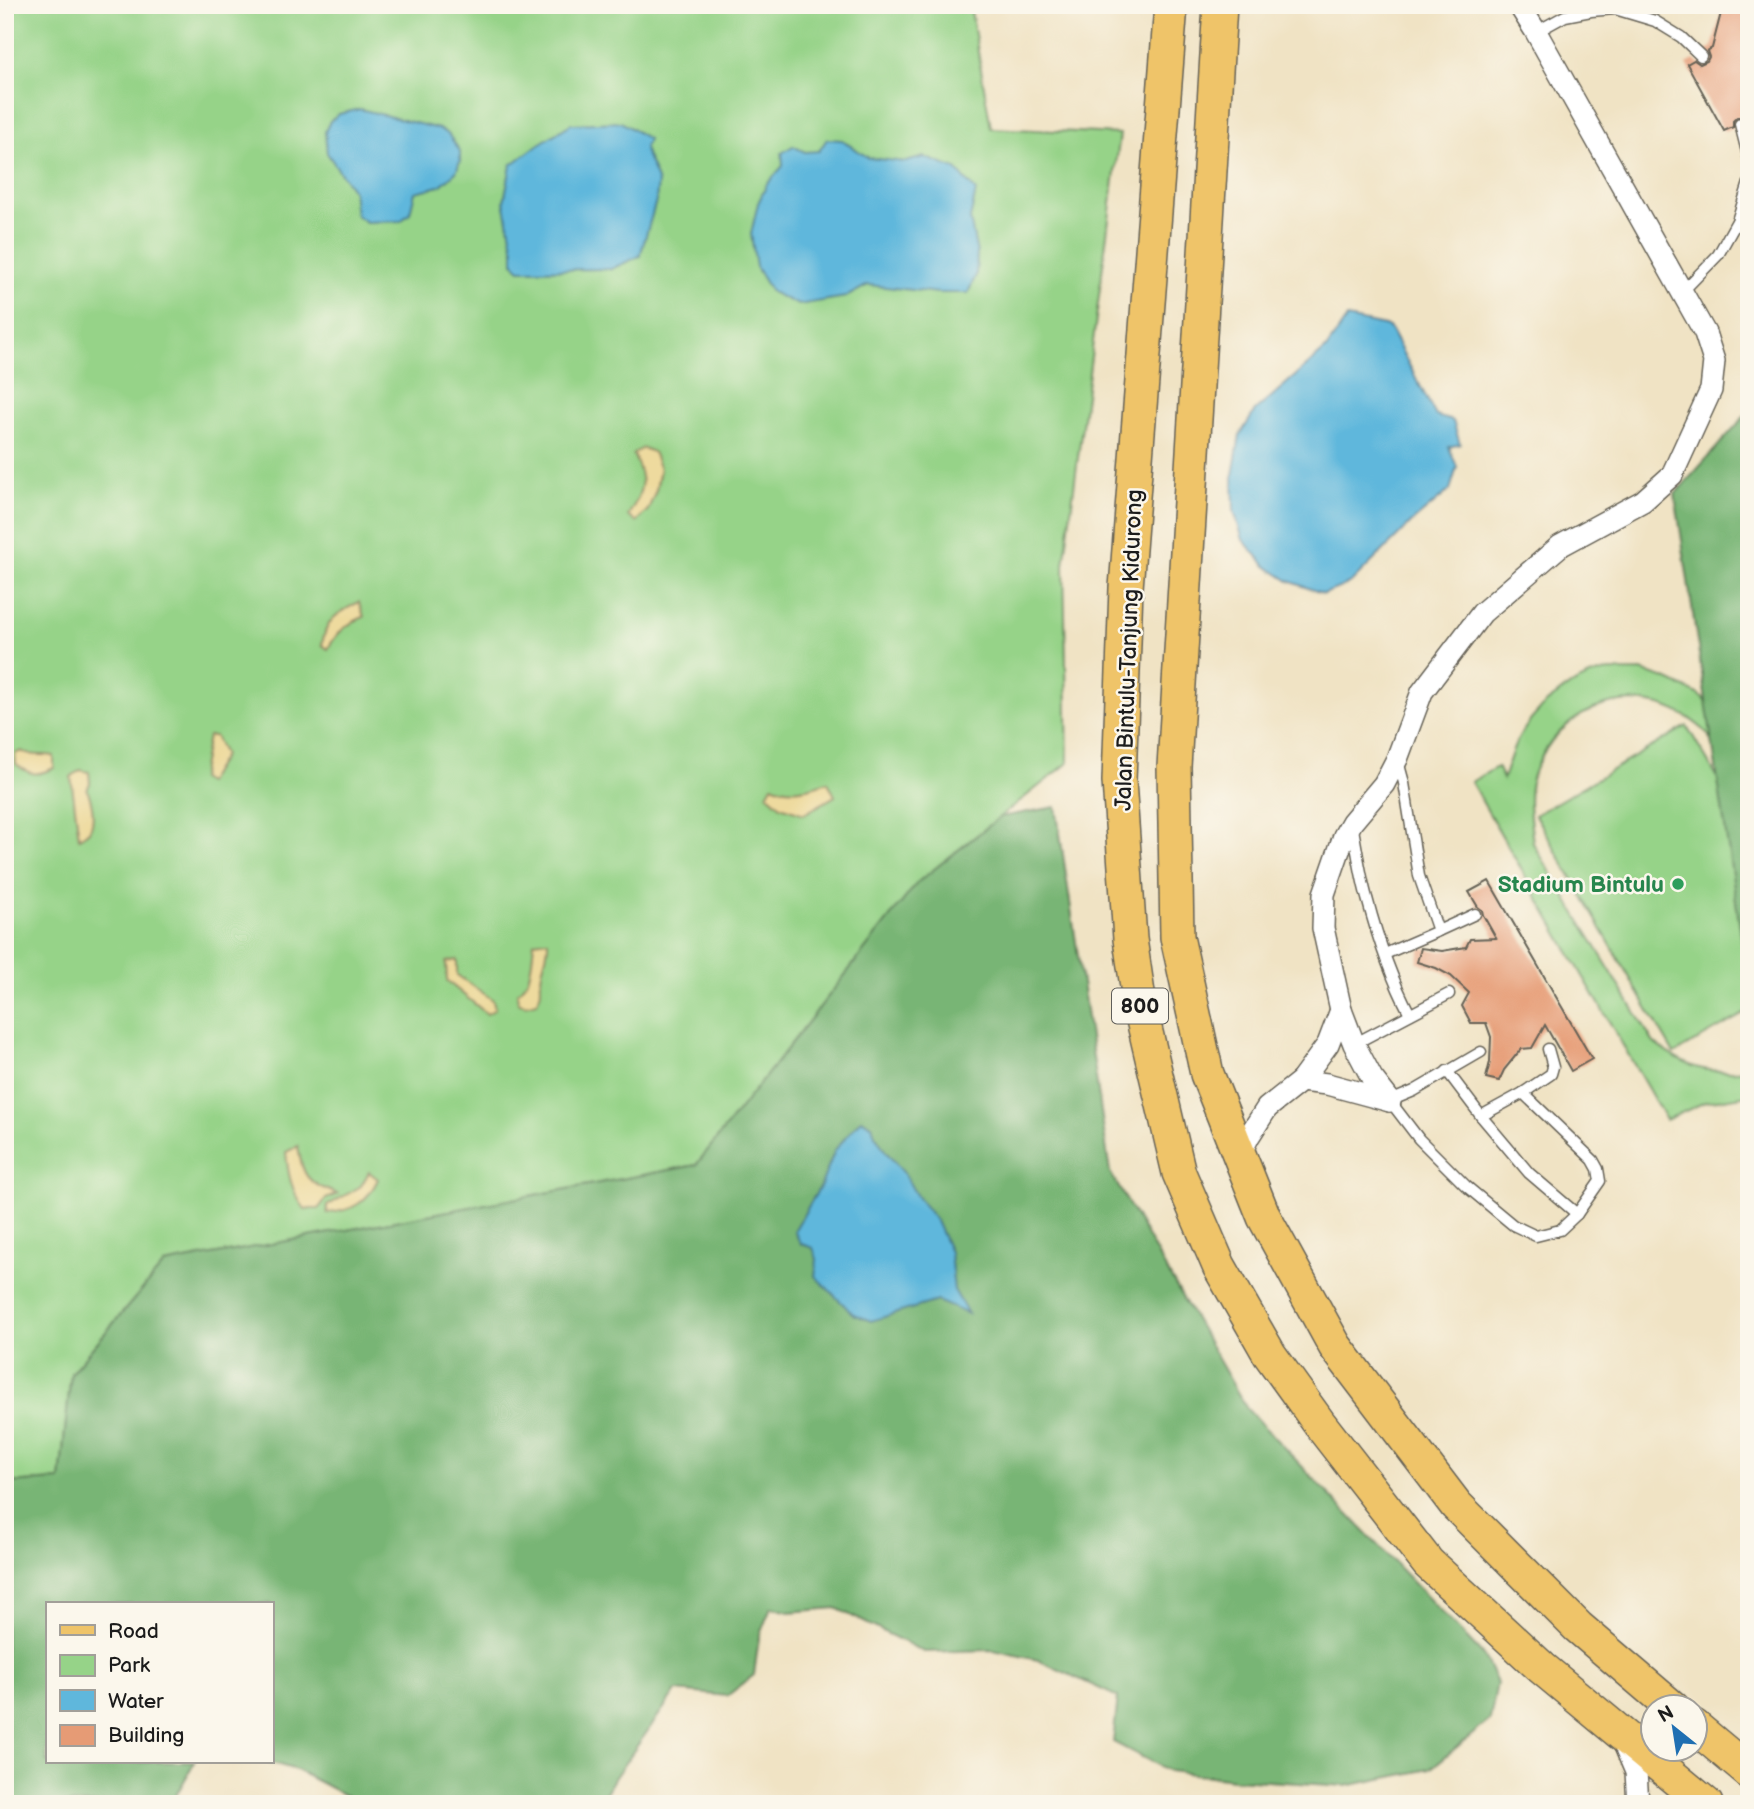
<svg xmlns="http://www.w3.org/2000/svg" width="1754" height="1809" font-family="'Balsamiq Sans',sans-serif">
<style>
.green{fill:#96d388;stroke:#597852;stroke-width:2}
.forest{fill:#78b574;stroke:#4a6848;stroke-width:2}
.sand{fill:#eeda9e;stroke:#857b5d;stroke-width:2}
.water{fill:#5fb7dc;stroke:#3e6a7c;stroke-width:2}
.building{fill:#e69b75}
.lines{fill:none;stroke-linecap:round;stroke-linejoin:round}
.lane-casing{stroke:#666257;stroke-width:13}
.street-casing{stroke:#666257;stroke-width:24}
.primary-casing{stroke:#666257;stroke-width:36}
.lane{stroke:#fff;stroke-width:10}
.street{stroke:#fff;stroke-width:21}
.primary{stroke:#efc469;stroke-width:33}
.leisure-dot{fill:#2e9e5b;stroke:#fbf7ec;stroke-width:2.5}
.labels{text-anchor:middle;stroke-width:5;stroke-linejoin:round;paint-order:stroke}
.shield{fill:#fbf7ec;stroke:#5f5e5a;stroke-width:2}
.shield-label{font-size:21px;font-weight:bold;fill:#1c1c1c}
.street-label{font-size:23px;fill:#1c1c1c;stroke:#fbf7ec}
.leisure-label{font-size:23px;font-weight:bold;fill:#27864d;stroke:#fbf7ec;text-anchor:end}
</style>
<rect width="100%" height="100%" fill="#fbf7ec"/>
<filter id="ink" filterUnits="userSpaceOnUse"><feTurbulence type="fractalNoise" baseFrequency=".0143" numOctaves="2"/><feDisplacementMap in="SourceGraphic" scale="14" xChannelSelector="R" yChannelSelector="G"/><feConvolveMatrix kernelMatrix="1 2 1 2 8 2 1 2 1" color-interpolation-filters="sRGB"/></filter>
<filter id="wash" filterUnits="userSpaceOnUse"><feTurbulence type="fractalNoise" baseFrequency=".00686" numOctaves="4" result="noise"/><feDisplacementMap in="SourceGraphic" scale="28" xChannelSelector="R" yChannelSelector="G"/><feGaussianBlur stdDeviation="1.57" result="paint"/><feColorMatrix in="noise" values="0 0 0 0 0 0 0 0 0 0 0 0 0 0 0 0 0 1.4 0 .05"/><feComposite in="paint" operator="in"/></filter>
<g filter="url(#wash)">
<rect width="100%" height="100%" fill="#f0e3c4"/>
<g class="green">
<polygon points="5,5 970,5 991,128 1120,134 1064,565 1068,763 918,882 696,1165 164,1264 71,1373 60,1480 5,1483"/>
<path d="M1641 671 1666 679 1696 693 1726 717 1749 805C1739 788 1729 771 1719 754 1715 746 1711 737 1705 731 1644 675 1557 702 1532 778 1526 797 1531 824 1533 843L1654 1043C1687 1069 1707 1074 1749 1070V1095L1705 1102 1666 1120 1471 782 1497 767 1503 779C1507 767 1511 754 1516 743 1533 710 1566 681 1603 672 1614 670 1629 672 1641 671Z"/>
<polygon points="1687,726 1749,832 1749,1011 1674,1054 1535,815"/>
</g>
<g class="forest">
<polygon points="1749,411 1749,988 1675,494"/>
<polygon points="1056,807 1110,1172 1247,1409 1484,1656 1497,1683 1490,1720 1430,1769 1346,1786 1234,1779 1169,1771 1113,1742 1118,1697 1038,1660 993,1650 924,1652 836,1608 789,1612 771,1607 759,1637 754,1675 727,1696 676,1691 615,1777 599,1804 362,1804 296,1770 269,1762 271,1762 271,1604 47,1604 47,1762 195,1762 171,1804 5,1804 5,1483 60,1480 71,1373 164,1264 696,1165 918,882 1000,817"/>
</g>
<g class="sand">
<path d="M643 448 653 452 660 469 656 490 648 510 636 522 628 516C643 489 647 483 633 454Z"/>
<path d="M359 602 364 617C347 623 336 633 328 649L322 645C326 618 337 614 359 602Z"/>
<polygon points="208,736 215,736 224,755 207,783 200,779"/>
<path d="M21 751C36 758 40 753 54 756V768C37 776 31 776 16 764L15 754Z"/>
<path d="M80 770 89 772 90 783 87 790C92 800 96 820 89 831 86 834 82 836 79 838L71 777Z"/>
<path d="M828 782 835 796 804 814 781 806 767 794 772 785C792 794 808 788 828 782Z"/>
<path d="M548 940C549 957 541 965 541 980 540 993 543 989 537 1002L525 1005 518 1002 517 993C532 982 532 960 534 942Z"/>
<polygon points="457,960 457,975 493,1000 495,1009 487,1014 447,981 446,962"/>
<path d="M298 1146C303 1178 307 1182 337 1194L326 1199 318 1209H305C291 1191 288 1174 286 1152Z"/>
<path d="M369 1172 378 1179C367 1203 352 1211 327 1213V1206L361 1186Z"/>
</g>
<g class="water">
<polygon points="360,109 439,129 448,134 460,151 460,161 456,172 440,186 415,192 410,213 401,221 366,222 356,215 353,191 327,153 325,132 330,121 339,114"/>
<polygon points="621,122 648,139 644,149 658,182 656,201 640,256 611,269 520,270 514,263 514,251 504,201 511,165 539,144 571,124"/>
<polygon points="827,139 842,140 869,158 906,162 924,157 956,169 976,191 970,219 977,253 976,275 968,293 938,293 868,285 846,297 798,305 771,292 756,267 751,234 758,203 767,184 783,166 782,153 793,146 805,152 819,151"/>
<polygon points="1347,318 1389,327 1436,416 1453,421 1460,444 1449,447 1457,467 1450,490 1412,522 1351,583 1324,594 1289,581 1266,566 1243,540 1234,511 1233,475 1240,435 1255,411 1326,349"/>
<polygon points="861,1119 872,1125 875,1135 886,1152 903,1172 918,1198 936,1221 950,1252 954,1290 968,1314 937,1301 871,1321 853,1314 815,1276 817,1259 813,1248 801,1244 794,1231 821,1185 835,1150"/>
</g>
<g id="blocks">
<g class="building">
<polygon points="1723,5 1749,5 1749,118 1747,120 1743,117 1737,117 1733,121 1733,127 1724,131 1687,64 1694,60 1700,64 1707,61 1709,57 1707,51 1712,48"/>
<polygon points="1489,881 1592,1059 1571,1071 1545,1025 1532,1048 1521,1049 1504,1070 1499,1081 1486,1078 1490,1062 1491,1037 1486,1023 1471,1023 1462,1006 1469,993 1451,976 1436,968 1417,962 1421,948 1442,951 1466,947 1470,939 1496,938 1483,915 1482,910 1478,907 1469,892"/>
</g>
</g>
</g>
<g filter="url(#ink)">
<use href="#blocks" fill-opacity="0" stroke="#666257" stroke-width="2"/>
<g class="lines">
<defs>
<g id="lane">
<polyline points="1536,32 1565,16 1591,11 1615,9 1655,21 1681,37 1701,56"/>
<polyline points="1740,124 1749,160"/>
<polyline points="1683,291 1718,255 1737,221 1749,183"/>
<path d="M1352 824C1357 848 1360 874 1367 898 1377 936 1392 980 1410 1014"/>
<polyline points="1438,931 1475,914"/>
<polyline points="1385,954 1438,931 1419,876 1404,783 1398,761"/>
<polyline points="1354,1044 1449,994"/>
<polyline points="1447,1071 1481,1116 1529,1173 1577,1214"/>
<polyline points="1523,1093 1551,1074 1553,1067 1548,1049"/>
<polyline points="1481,1116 1523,1093 1593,1160 1598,1169 1600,1181 1577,1214 1560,1230 1536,1236 1513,1225 1466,1186 1419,1139 1390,1101 1414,1091 1481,1052"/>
</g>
<g id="street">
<polyline points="1301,1081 1327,1084 1390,1101"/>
<polyline points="1390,1101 1372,1078 1354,1044 1341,1010 1323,928 1324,894 1344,836 1352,822 1384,784 1397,759 1422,692 1482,613 1560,546 1643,501 1672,475 1711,390 1714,361 1705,333 1536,32 1519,5"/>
<polyline points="1240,1154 1249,1136 1267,1108 1301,1081 1328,1044 1341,1010"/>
<polyline points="1622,1739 1636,1772 1638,1804"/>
</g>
<g id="primary">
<polyline points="1171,5 1126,588 1119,781 1130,939 1140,1007 1179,1173 1219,1266 1270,1355 1319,1423 1428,1563 1542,1668 1706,1804"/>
<polyline points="1220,5 1174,767 1177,937 1207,1074 1264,1217 1335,1346 1456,1505 1578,1627 1673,1708"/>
<polyline points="1694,1726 1749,1772"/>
</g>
</defs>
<use href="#lane" class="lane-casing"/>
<use href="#street" class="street-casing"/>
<use href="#primary" class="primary-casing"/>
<use href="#lane" class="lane"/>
<use href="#street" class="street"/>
<use href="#primary" class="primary"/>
</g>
</g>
<circle class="leisure-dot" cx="1678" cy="884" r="7"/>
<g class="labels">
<rect class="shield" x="1112" y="988.5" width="56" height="35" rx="5"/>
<g class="shield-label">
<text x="1140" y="1013">800</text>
</g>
<g class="street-label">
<text transform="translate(1128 650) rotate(-88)" y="8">Jalan Bintulu-Tanjung Kidurong</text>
</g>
<g class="leisure-label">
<text x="1664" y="892">Stadium Bintulu</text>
</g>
</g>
<rect width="1754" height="1809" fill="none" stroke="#fbf7ec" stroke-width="28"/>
<rect x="46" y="1602" width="228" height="161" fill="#fbf7ec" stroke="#a29f99" stroke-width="2"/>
<rect x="60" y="1625" width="35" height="10" fill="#efc469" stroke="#a29f99" stroke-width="2"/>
<text x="108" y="1638" font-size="21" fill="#1c1c1c">Road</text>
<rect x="60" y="1655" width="35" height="21" fill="#96d388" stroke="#a29f99" stroke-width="2"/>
<text x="108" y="1672" font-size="21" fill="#1c1c1c">Park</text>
<rect x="60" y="1690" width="35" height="21" fill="#5fb7dc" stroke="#a29f99" stroke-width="2"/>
<text x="108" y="1708" font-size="21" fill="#1c1c1c">Water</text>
<rect x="60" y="1725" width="35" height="21" fill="#e69b75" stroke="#a29f99" stroke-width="2"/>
<text x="108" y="1742" font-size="21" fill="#1c1c1c">Building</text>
<g transform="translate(1674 1728) rotate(330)"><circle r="33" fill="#fbf7ec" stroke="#a29f99" stroke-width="2"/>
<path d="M0-5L12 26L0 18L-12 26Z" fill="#1f6fb2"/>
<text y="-10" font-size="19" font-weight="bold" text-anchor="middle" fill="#1c1c1c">N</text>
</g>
</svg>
